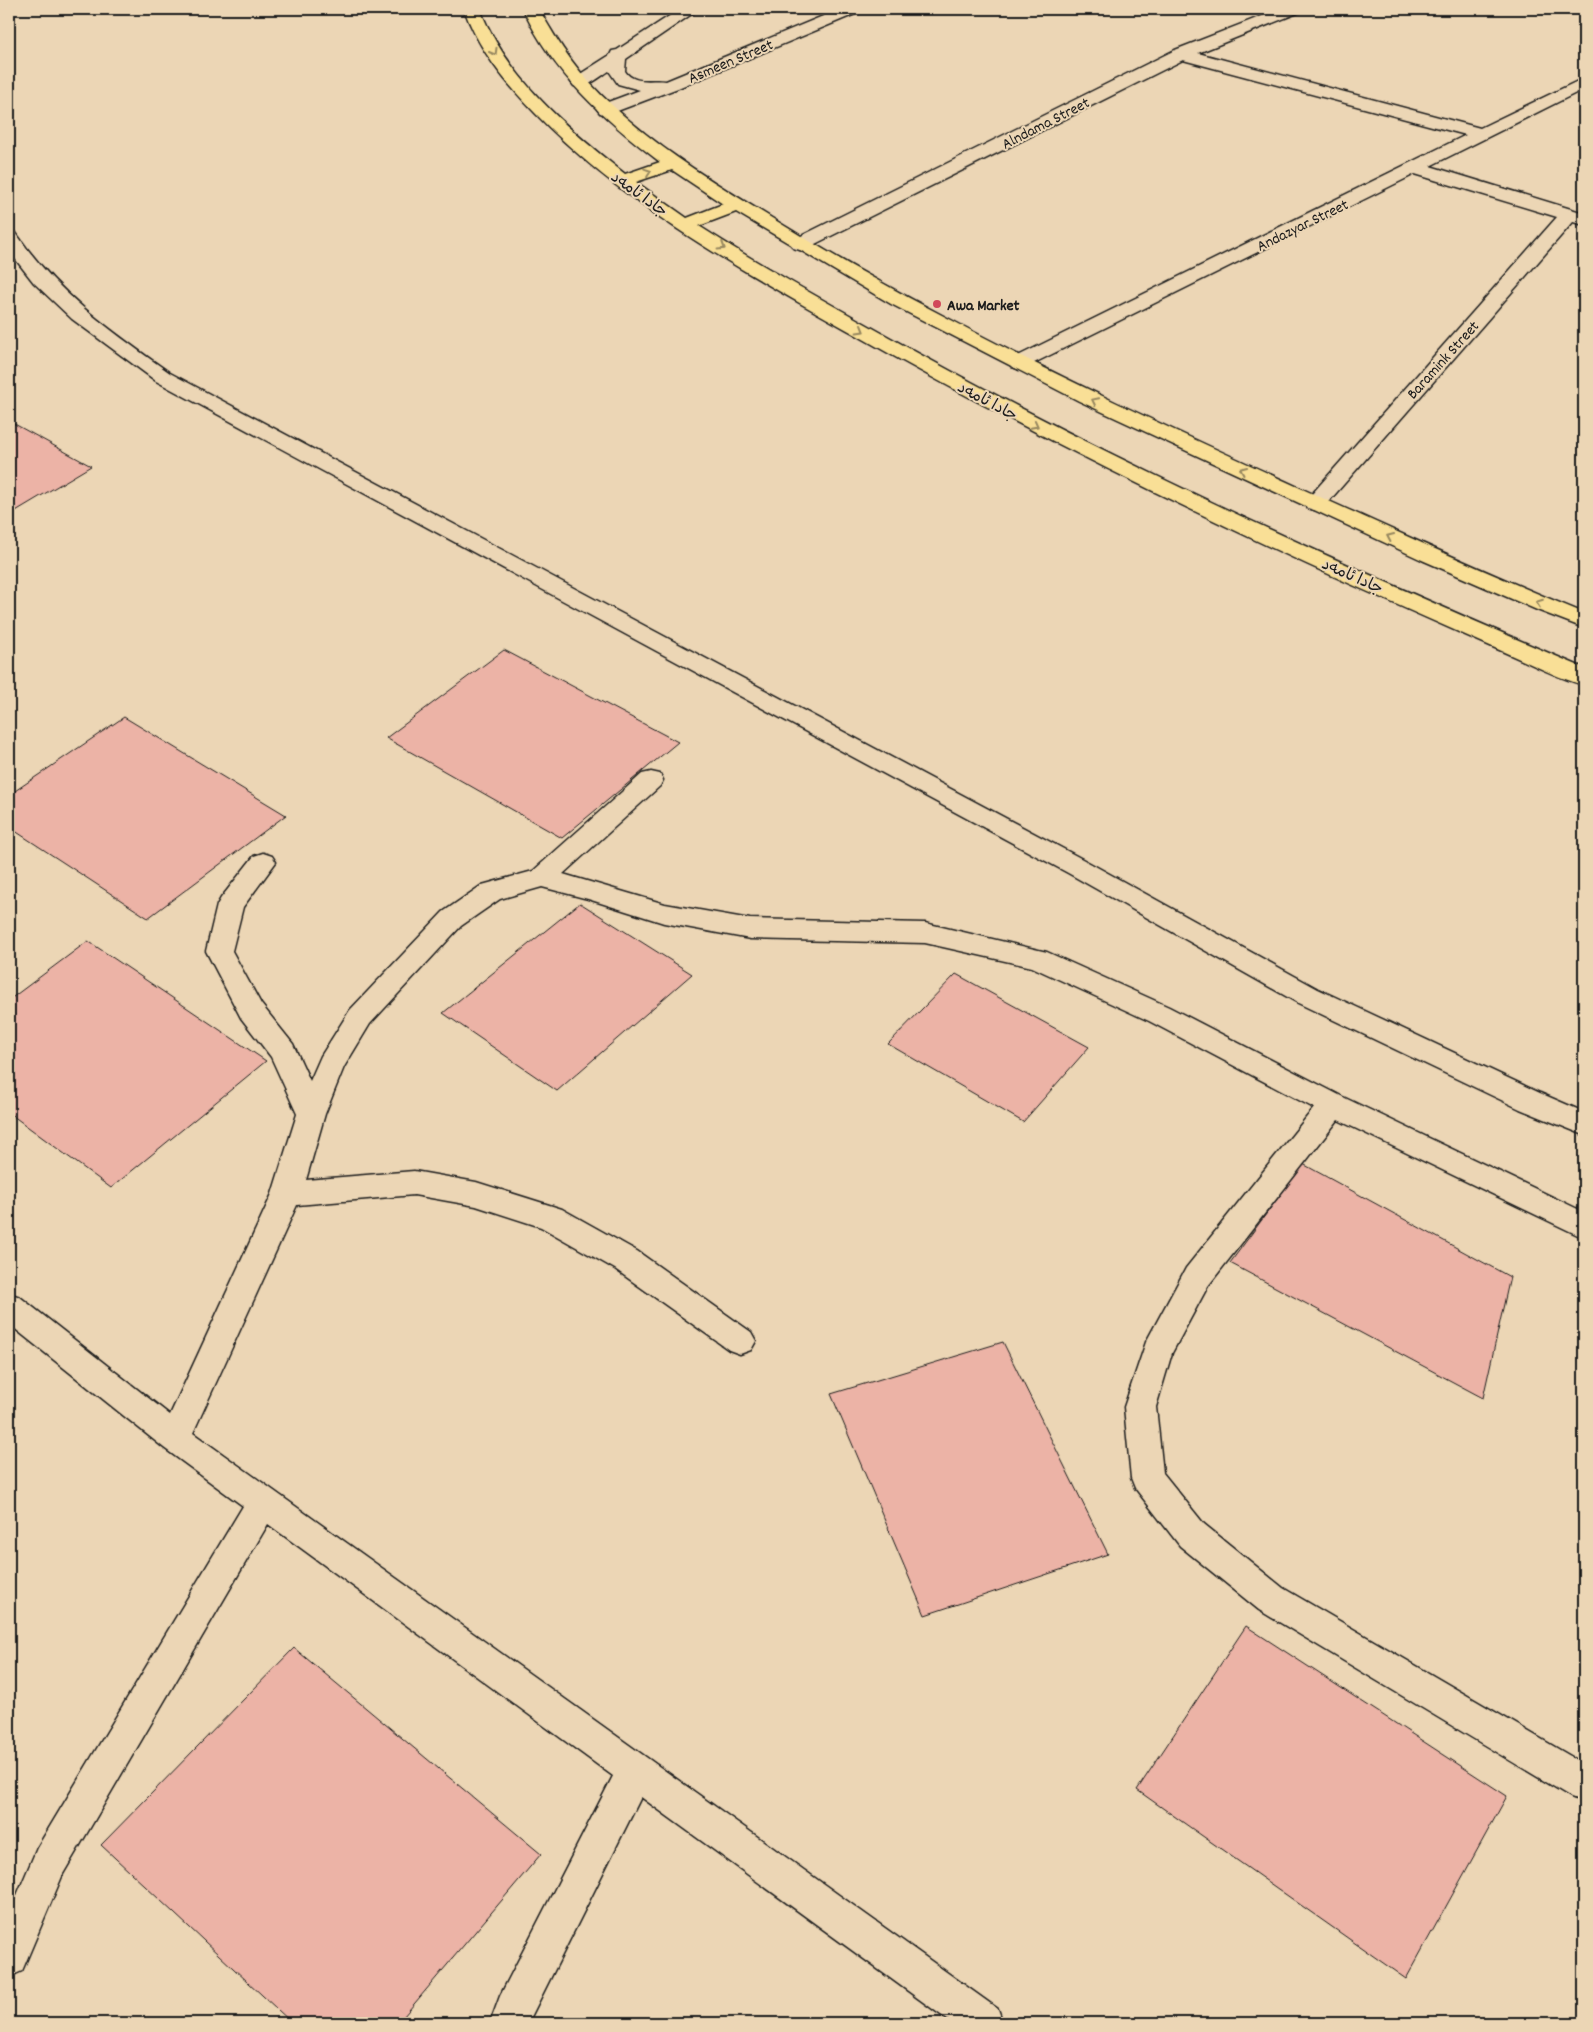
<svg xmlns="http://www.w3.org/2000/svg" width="1593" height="2032" font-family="Dekko,'Playpen Sans Arabic',sans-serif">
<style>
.building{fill:#ecb3a6;stroke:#1c1c1c}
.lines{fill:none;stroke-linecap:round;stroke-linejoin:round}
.street-casing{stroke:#1c1c1c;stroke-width:3}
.primary-casing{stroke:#1c1c1c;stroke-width:3}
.street{fill:#ecd6b5;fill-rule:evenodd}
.primary{fill:#f9df96;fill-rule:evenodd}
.oneway{stroke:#96875f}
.poi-dot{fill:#d1495b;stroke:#ecd6b5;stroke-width:2}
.labels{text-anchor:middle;stroke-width:4;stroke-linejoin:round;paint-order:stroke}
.far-street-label{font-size:16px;fill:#1c1c1c;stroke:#ecd6b5}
.far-poi-label{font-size:16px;font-weight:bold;fill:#1c1c1c;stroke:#ecd6b5;text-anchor:start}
</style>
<rect width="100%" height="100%" fill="#ecd6b5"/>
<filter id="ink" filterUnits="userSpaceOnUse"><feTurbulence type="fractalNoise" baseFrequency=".02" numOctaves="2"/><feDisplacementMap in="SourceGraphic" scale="10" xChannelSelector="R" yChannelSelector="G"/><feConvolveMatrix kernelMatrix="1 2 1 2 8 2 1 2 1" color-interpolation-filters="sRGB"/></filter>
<g filter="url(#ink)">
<g class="building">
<polygon points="9,421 91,466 9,515"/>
<polygon points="504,650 678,742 562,838 386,738"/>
<polygon points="124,717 286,815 148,918 9,827 9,795"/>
<polygon points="580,903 692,974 557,1091 443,1013"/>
<polygon points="88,941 266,1061 111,1188 9,1113 9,1000"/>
<polygon points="956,974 1089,1047 1023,1122 888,1044"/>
<polygon points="1303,1164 1510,1277 1483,1398 1230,1263"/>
<polygon points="1003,1342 1108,1554 925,1615 831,1394"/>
<polygon points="1246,1626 1507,1796 1406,1979 1137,1790"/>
<polygon points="294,1648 541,1854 398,2023 292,2023 101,1845"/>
</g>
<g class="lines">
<defs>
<g id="street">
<path d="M680 9H699L626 59 625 71C634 85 652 79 666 81L840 9H862L860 12 678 88 612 113 606 114 600 113 597 109 600 105 640 90 618 84 609 71C598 78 587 89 574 86L571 82 574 78 610 55 612 51 617 50Z"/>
<polygon points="1280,9 1302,9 1300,12 1198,53 1480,128 1584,78 1584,89 1430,166 1584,213 1584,225 1573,222 1323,508 1315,510 1307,508 1304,503 1557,217 1415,174 1026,367 1019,369 1012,367 1009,363 1012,359 1466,135 1183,60 807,248 800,250 793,248 791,244 793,240 1175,50"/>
<path d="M9 231 16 233C57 294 111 331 170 373L1086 861 1318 989 1540 1093 1584 1112V1135L1520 1109 1298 1003 1068 873 156 381 72 319 34 283 9 251Z"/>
<polygon points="651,772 660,774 663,780 660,786 563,874 665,904 750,919 925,923 1047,952 1169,1007 1343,1097 1584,1212 1584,1238 1338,1120 1208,1286 1172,1353 1156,1407 1163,1473 1204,1524 1283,1588 1584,1764 1584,1802 1571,1797 1259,1610 1180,1546 1135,1488 1131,1478 1124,1407 1146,1342 1186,1268 1314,1108 1149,1021 1032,967 925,943 750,939 664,923 588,899 542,887 500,899 461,926 370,1024 344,1067 325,1114 306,1180 414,1171 476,1182 562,1209 637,1251 751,1332 756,1341 751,1350 740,1354 729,1350 615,1269 541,1227 476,1206 414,1195 297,1205 193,1433 998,2009 1003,2023 952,2023 641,1797 528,2023 490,2023 500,1996 613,1776 268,1524 63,1874 22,1971 9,1977 9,1914 37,1848 243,1506 164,1448 9,1324 9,1293 20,1297 170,1415 272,1194 297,1114 271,1057 241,1018 206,951 217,905 221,898 254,856 263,853 272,856 276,862 243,907 232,951 261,1004 293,1044 310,1081 321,1056 350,1010 443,912 482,885 533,871 642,774"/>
</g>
<path id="primary" d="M464 9H480C507 78 568 129 625 174L660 162C605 120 552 73 523 9H539C559 45 581 78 613 106 658 148 710 180 762 212 820 248 878 282 938 313 1059 378 1184 435 1309 492 1400 533 1491 575 1584 613V628L1537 610 1422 560 1079 401 891 304 736 212 699 226C758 264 819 298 880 332 1107 460 1345 566 1584 668V685C1557 678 1530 663 1504 652 1451 629 1398 605 1346 582 1177 505 1012 424 851 332 740 269 624 206 535 113 505 82 478 49 464 9ZM672 170 723 204 687 218 636 182Z"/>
</defs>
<use href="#street" class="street-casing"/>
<use href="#primary" class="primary-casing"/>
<use href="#street" class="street"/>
<use href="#primary" class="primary"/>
</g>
<defs><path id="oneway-chevron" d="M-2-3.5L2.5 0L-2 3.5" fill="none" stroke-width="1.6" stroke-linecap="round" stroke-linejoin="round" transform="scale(1.25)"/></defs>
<g class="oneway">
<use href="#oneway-chevron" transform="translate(494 52) rotate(60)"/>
<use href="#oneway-chevron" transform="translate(648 172) rotate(-19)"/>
<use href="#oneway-chevron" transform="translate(722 247) rotate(32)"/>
<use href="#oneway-chevron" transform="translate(861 330) rotate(30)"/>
<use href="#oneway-chevron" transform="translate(1095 401) rotate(-154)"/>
<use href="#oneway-chevron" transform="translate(1035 425) rotate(28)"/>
<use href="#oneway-chevron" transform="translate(1243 470) rotate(-156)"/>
<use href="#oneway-chevron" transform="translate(1390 537) rotate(-155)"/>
<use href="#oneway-chevron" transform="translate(1539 603) rotate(-159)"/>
</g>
</g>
<circle class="poi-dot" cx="937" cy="304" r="5"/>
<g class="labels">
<g class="far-street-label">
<text transform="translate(730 60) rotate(-23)" y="6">Asmeen Street</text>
<text transform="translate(1045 122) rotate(-27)" y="6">Alndama Street</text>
<text transform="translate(640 193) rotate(36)" y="6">جادا ئامەد</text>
<text transform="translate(1302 224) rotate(-26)" y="6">Andazyar Street</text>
<text transform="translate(1442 359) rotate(-48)" y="6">Baramink Street</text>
<text transform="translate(988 400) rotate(28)" y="6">جادا ئامەد</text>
<text transform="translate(1353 575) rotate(24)" y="6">جادا ئامەد</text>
</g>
<g class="far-poi-label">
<text x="947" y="310">Awa Market</text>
</g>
</g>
<rect width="1593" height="2032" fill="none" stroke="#ecd6b5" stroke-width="30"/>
<rect x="15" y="15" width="1563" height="2002" fill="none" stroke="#1c1c1c" stroke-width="2" filter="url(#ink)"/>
</svg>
